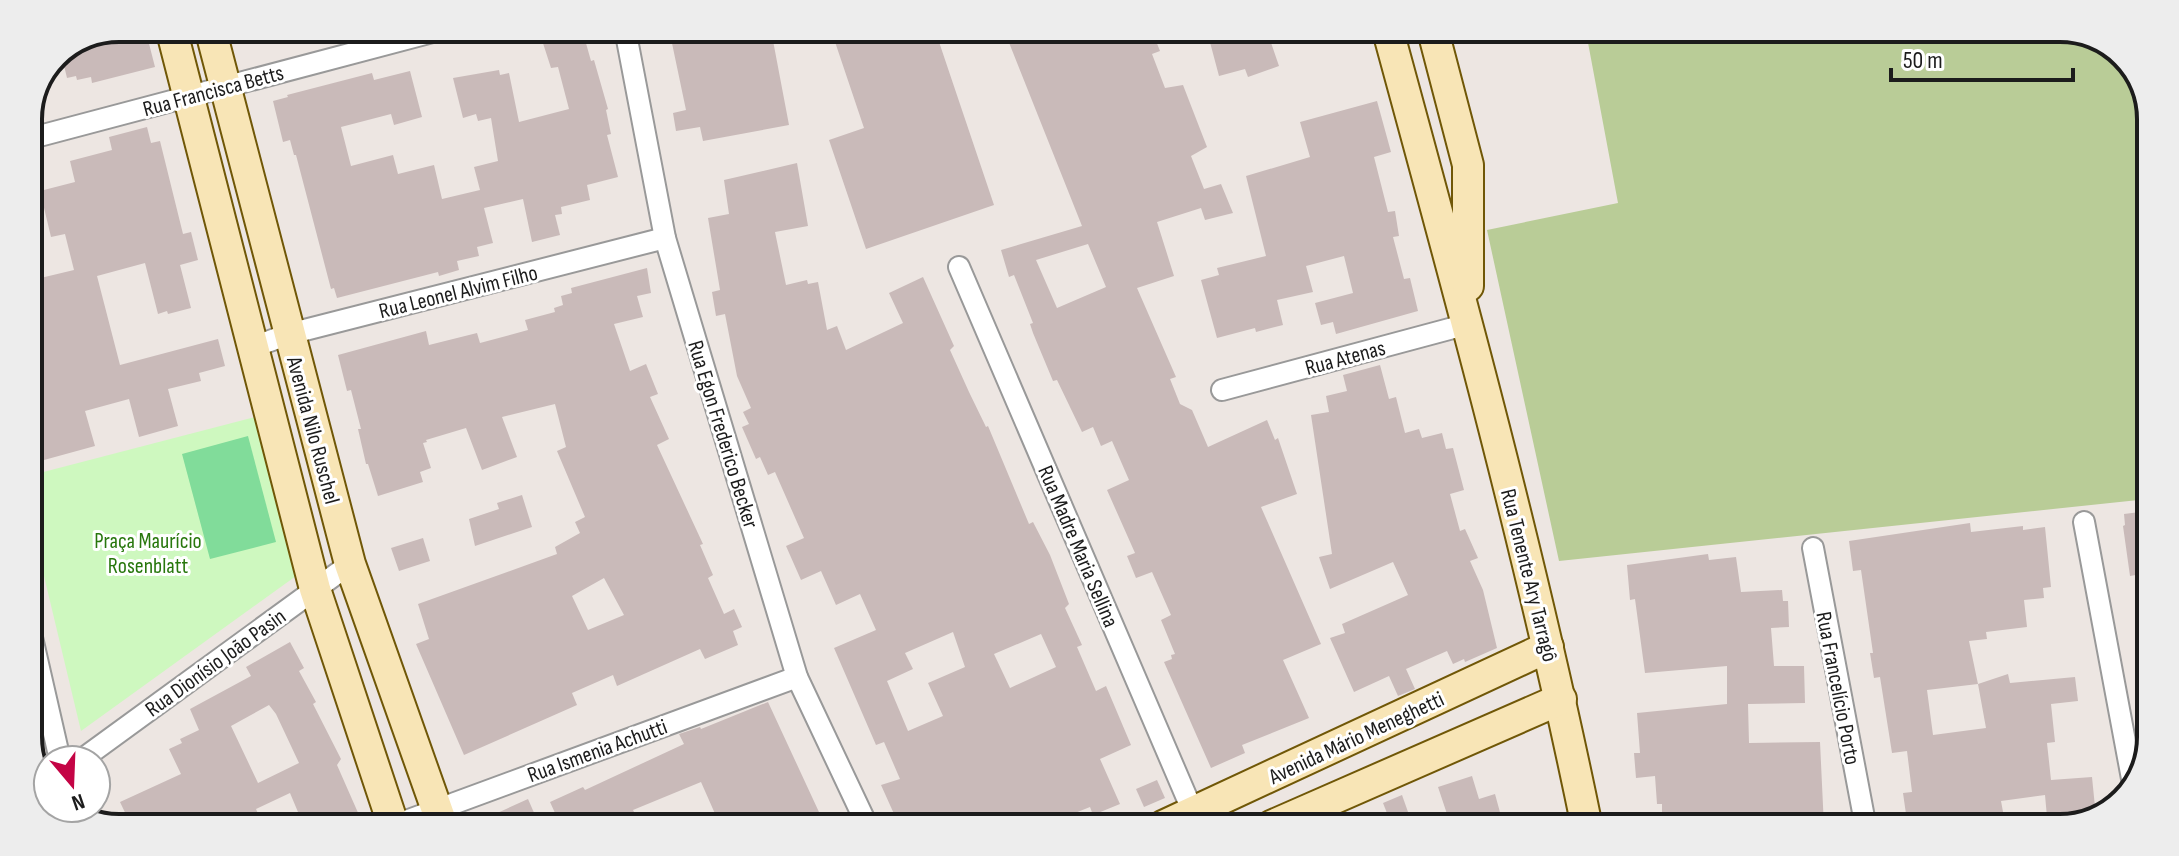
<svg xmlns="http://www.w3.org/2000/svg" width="2179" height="856" font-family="'Sofia Sans Condensed',sans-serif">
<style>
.forest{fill:#b9cc97}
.park{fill:#cef8bf}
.pitch{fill:#81dc9a}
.building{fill:#c9bab9;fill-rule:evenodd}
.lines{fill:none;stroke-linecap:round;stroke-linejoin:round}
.street-casing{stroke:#999;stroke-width:24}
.secondary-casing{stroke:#705707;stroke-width:34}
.street{stroke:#fff;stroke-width:20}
.secondary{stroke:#f8e5b6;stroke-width:30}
.labels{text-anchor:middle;stroke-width:6;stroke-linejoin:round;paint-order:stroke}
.street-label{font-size:22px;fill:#1c1c1c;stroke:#fff}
.park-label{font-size:22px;fill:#28770d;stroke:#fff}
.rim{fill:none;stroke:#1c1c1c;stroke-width:4}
</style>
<rect width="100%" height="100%" fill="#ede6e2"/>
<polygon class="forest" points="1586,32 2090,33 2132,64 2151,113 2148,499 1559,561 1487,230 1618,203"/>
<polygon class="park" points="255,417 296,576 81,731 28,509 28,476"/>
<polygon class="pitch" points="248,436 276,542 210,559 182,454"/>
<g class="building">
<polygon points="119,28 142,28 143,33 146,32 155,67 92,83 91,77 77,80 76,76 67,78 62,57 71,55 69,48 104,39 103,35"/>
<polygon points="551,29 582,29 591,61 594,60 608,109 606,110 611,134 607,135 618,177 587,185 590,200 561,207 562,214 555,215 560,235 532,242 523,199 484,208 493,243 477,247 479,256 457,261 459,270 439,276 438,272 337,298 334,288 331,289 296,155 294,155 290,140 283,142 273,101 288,97 287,95 372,73 374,80 410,71 422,117 394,125 391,114 341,127 351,166 393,155 398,174 434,165 442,199 480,190 474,167 498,161 491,118 478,121 476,114 463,118 453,78 499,70 500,75 509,73 519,122 569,109 558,67 551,68 541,37 553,34"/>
<polygon points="669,29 771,30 789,125 703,141 700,127 676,131 673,113 686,110"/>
<polygon points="831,30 935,30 994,205 866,249 829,140 864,128"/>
<path d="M1004 30 1152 31 1160 51 1152 54 1165 88 1183 85 1207 147 1191 156 1204 189 1221 184 1233 213 1205 220 1201 208 1157 222 1174 276 1137 288 1176 377 1170 379 1180 404 1192 410 1208 447 1267 420 1275 440 1278 438 1297 494 1261 507 1321 644 1283 660 1309 718 1242 745 1245 753 1211 768 1164 662 1172 659 1171 655 1175 654 1161 620 1171 615 1152 572 1136 578 1127 556 1135 553 1107 490 1129 480 1112 441 1101 446 1093 427 1082 432 1057 380 1053 381 1033 333 1030 324 1033 323 1014 275 1009 277 1001 250 1082 226ZM1088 244 1106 287 1057 308 1036 260Z"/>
<polygon points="1207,31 1267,31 1279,66 1248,77 1245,69 1219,76"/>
<polygon points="1377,101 1391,152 1374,157 1388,212 1395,211 1399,236 1393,237 1404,279 1410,278 1418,311 1336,334 1333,322 1321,325 1315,303 1353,293 1344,256 1306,266 1313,292 1277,300 1283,325 1256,332 1255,328 1217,338 1201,280 1219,275 1217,268 1266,256 1246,176 1310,157 1300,122"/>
<polygon points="147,127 151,143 160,141 183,234 191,232 198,260 180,265 191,308 168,314 167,311 158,314 145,263 97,276 120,365 218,339 225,366 199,373 201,381 168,389 178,426 139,437 129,399 85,411 95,446 44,460 42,450 39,451 28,409 28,281 74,270 65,234 51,237 40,191 75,182 70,161 112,150 109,137"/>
<path d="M797 163 808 226 775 232 786 285 807 280 808 284 818 282 827 330 837 326 846 350 903 323 889 293 923 277 954 346 950 350 969 392 986 427 988 426 1029 524 1033 522 1050 555 1069 604 1065 608 1082 645 1077 647 1096 691 1106 686 1131 745 1100 759 1120 804 1093 815 1090 807 1045 825H899L881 785 900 779 884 742 876 745 834 648 876 630 860 594 836 605 821 571 801 580 786 546 804 538 775 472 768 475 760 457 756 459 742 427 749 424 743 412 751 408 737 376 725 314 716 316 712 292 720 290 708 218 729 214 724 180ZM953 632 965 667 928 683 943 716 908 731 887 681 913 669 905 653ZM1041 634 1056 667 1010 688 994 654Z"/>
<path d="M647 268 651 293 637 296 643 317 614 324 630 371 646 364 658 394 650 397 669 439 657 445 703 544 700 545 713 575 708 578 724 614 734 609 742 627 733 631 738 645 705 659 700 649 617 686 613 675 572 693 577 705 464 755 416 644 429 639 418 604 557 554 555 547 580 533 575 522 585 517 557 451 566 447 555 404 502 417 517 457 482 470 466 428 426 440 427 442 423 443 431 468 420 472 423 482 378 496 368 464H366L358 429H361L351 390 347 391 338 355 426 331 429 345 477 333 480 343 528 330 525 320 555 312 554 308 563 305 561 296 572 293 571 288ZM604 578 624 615 588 630 572 596Z"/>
<polygon points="1380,365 1389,399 1396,397 1405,433 1419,429 1422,438 1442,433 1446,449 1453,448 1464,490 1450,494 1460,531 1465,529 1478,558 1470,561 1483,590 1497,648 1465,662 1464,659 1453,664 1447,651 1406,669 1415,689 1398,696 1389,676 1354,692 1330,638 1345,633 1342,624 1408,595 1393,562 1330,589 1319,557 1332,554 1311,415 1329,412 1326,396 1347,391 1343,375"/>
<polygon points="522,495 532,527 475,546 469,519 499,509 497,503"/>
<polygon points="2148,511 2147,573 2130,576 2123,526 2125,525 2124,514"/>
<polygon points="1970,523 1971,532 2023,526 2023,530 2045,527 2051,587 2043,588 2044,598 2024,600 2027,627 1986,632 1987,639 1969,641 1978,684 1927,690 1933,735 1986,728 1978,684 2008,674 2010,683 2075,677 2078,701 2051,704 2055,742 2047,743 2051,780 2092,777 2096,817 2060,828 2048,828 2045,795 2001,801 2006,828 1908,828 1903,793 1912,792 1907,751 1892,753 1880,677 1874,678 1870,653 1873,653 1861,570 1853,571 1849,541"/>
<polygon points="423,538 430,561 399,571 391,548"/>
<polygon points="1708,554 1709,560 1736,557 1741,592 1782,590 1783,601 1788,601 1789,627 1771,628 1774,666 1804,666 1805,703 1748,704 1749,743 1820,742 1824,827 1763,827 1762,821 1726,823 1727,827 1686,827 1686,814 1662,816 1662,804 1657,804 1655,776 1636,778 1634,753 1640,753 1637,713 1727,704 1727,666 1645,673 1635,599 1630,600 1627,565"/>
<path d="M290 642 304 668 299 671 316 702 313 704 341 759 337 765 359 815 340 824H303L290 793 256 809 262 823H130L120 802 181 774 169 749 182 743 180 739 199 730 190 709 251 676 246 667ZM269 705 276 714 299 763 258 783 231 726Z"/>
<polygon points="768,702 825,825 799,825 796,818 780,825 720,825 701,782 633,810 640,824 560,824 550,802 583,787 585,790 684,744 679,734 700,727 701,729"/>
<polygon points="1472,776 1479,799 1495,794 1504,827 1451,826 1438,787"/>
<polygon points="1157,780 1165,798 1144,807 1136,789"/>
<polygon points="1402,795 1413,826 1392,826 1383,803"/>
<polygon points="528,799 539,824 473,824"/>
</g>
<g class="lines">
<defs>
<g id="street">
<polyline points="625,29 665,238 797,677 867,825"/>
<polyline points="28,139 444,29"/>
<polyline points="959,267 1199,826"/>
<polyline points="253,347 289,334 665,238"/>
<polyline points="1222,390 1468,324"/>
<polyline points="2084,522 2133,784"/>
<polyline points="1813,548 1866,828"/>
<polyline points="28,620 60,760"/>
<polyline points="81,760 350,564"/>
<polyline points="45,786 48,784"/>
<polyline points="76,808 78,815"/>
<polyline points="398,824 797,677"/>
</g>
<g id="secondary">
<polyline points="171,28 315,589 393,824"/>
<polyline points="210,28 350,564 442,824"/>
<path d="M1388 31C1460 295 1532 559 1587 827"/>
<polyline points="1433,31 1468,165 1468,286"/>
<polyline points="1163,826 1548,647"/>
<polyline points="1271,826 1561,699"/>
</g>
</defs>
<use href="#street" class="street-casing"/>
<use href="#secondary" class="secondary-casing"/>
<use href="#street" class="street"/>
<use href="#secondary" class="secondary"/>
</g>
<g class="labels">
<g class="street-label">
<text transform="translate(213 90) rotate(-15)" y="8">Rua Francisca Betts</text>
<text transform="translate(458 291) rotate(-14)" y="8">Rua Leonel Alvim Filho</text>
<text transform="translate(1345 357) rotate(-15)" y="8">Rua Atenas</text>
<text transform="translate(314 430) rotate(75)" y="8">Avenida Nilo Ruschel</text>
<text transform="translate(724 434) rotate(73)" y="8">Rua Egon Frederico Becker</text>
<text transform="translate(1079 546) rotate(67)" y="8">Rua Madre Maria Sellina</text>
<text transform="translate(1530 575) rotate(76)" y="8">Rua Tenente Ary Tarragô</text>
<text transform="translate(215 662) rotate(-36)" y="8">Rua Dionísio João Pasin</text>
<text transform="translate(1839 688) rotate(79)" y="8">Rua Francelício Porto</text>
<text transform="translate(1356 737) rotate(-25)" y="8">Avenida Mário Meneghetti</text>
<text transform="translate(597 750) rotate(-20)" y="8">Rua Ismenia Achutti</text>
</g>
<g class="park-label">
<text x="148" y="548">Praça Maurício<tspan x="148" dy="25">Rosenblatt</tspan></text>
</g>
</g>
<path d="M0 0H2179V856H0ZM119 42H2060A77 77 0 0 1 2137 119V737A77 77 0 0 1 2060 814H119A77 77 0 0 1 42 737V119A77 77 0 0 1 119 42Z" fill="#ededed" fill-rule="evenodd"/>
<path class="rim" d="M119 42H2060A77 77 0 0 1 2137 119V737A77 77 0 0 1 2060 814H119A77 77 0 0 1 42 737V119A77 77 0 0 1 119 42Z"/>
<g transform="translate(72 784) rotate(161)"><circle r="38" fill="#ffffff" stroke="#a4a4a4" stroke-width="2"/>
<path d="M0-6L14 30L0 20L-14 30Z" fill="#c40445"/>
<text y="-12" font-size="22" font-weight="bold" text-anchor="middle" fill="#1c1c1c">N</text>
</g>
<path d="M1891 68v12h182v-12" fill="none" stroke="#1c1c1c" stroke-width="4"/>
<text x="1903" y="68" font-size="24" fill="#1c1c1c" stroke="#ffffff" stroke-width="6" paint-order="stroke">50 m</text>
</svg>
